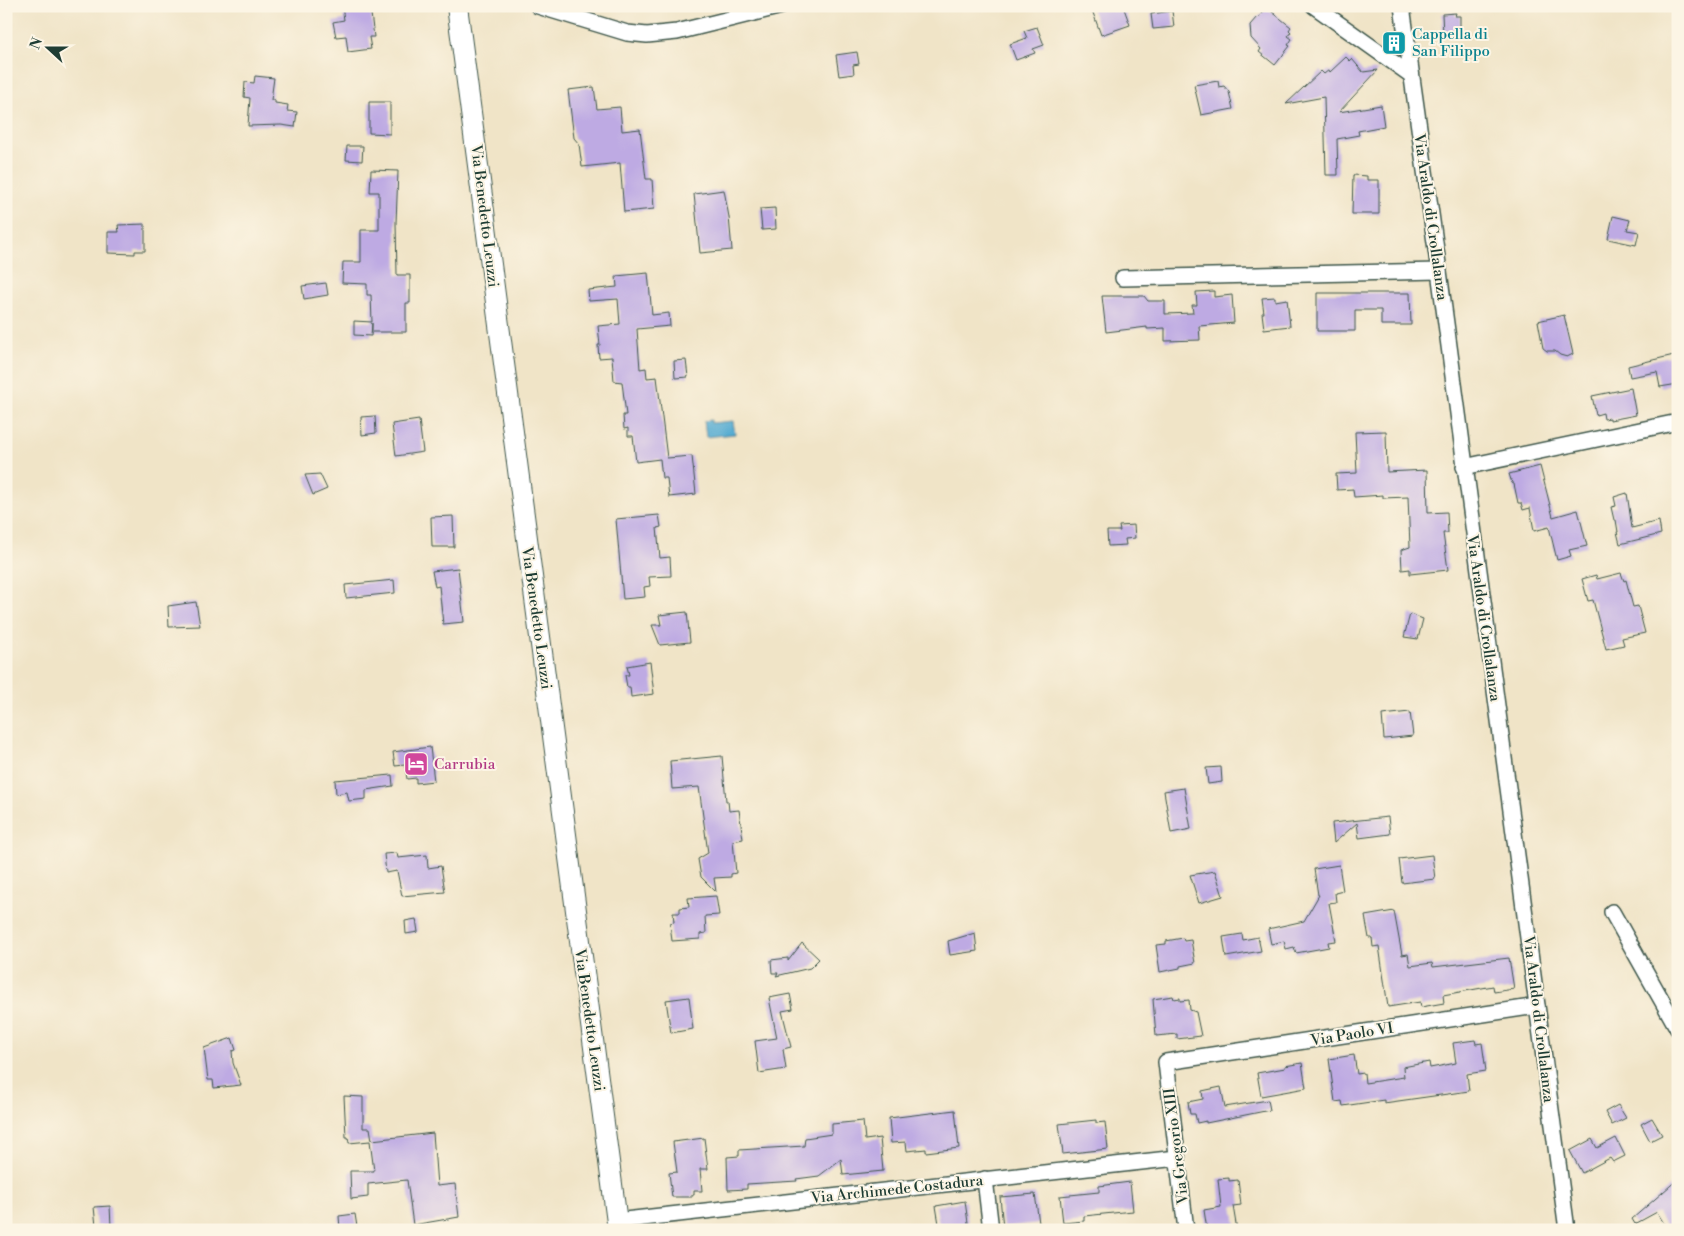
<svg xmlns="http://www.w3.org/2000/svg" width="1684" height="1236" font-family="'Libre Bodoni',serif">
<style>
.water{fill:#55abd1;stroke:#3a7482}
.building{fill:#beaae3}
.lines{fill:none;stroke-linecap:round;stroke-linejoin:round}
.minor-casing{stroke:#3e564a;stroke-width:18}
.tertiary-casing{stroke:#3e564a;stroke-width:22}
.minor{stroke:#fff;stroke-width:15}
.tertiary{stroke:#fff;stroke-width:20}
.labels{text-anchor:middle;stroke-width:4;stroke-linejoin:round;paint-order:stroke}
.culture-label{font-size:15px;fill:#0d838f;stroke:#fcf5e5;text-anchor:start}
.street-label{font-size:15px;fill:#1f3d34;stroke:#fcf5e5}
.hotel-label{font-size:15px;fill:#b23c85;stroke:#fcf5e5;text-anchor:start}
</style>
<rect width="100%" height="100%" fill="#fcf5e5"/>
<filter id="ink" filterUnits="userSpaceOnUse"><feTurbulence type="fractalNoise" baseFrequency=".02" numOctaves="2"/><feDisplacementMap in="SourceGraphic" scale="10" xChannelSelector="R" yChannelSelector="G"/><feConvolveMatrix kernelMatrix="1 2 1 2 8 2 1 2 1" color-interpolation-filters="sRGB"/></filter>
<filter id="wash" filterUnits="userSpaceOnUse"><feTurbulence type="fractalNoise" baseFrequency=".0096" numOctaves="4" result="noise"/><feDisplacementMap in="SourceGraphic" scale="20" xChannelSelector="R" yChannelSelector="G"/><feGaussianBlur stdDeviation="1.12" result="paint"/><feColorMatrix in="noise" values="0 0 0 0 0 0 0 0 0 0 0 0 0 0 0 0 0 1.4 0 .05"/><feComposite in="paint" operator="in"/></filter>
<g filter="url(#wash)">
<rect width="100%" height="100%" fill="#f0e4c7"/>
<polygon class="water" points="711,420 711,423 733,421 735,434 706,437 704,421"/>
<g id="blocks">
<g class="building">
<polygon points="342,6 370,6 374,37 369,37 371,49 348,52 346,36 336,37 333,22 344,20"/>
<polygon points="1102,6 1123,6 1130,25 1101,35 1092,10"/>
<polygon points="1266,7 1291,27 1289,30 1291,32 1288,36 1292,39 1288,45 1290,46 1275,65 1259,52 1261,49 1251,38 1250,25 1257,17 1258,18"/>
<polygon points="1172,11 1174,27 1153,29 1151,14"/>
<polygon points="1456,13 1455,16 1460,16 1460,33 1443,34 1442,14"/>
<polygon points="1037,27 1044,45 1033,49 1035,53 1016,60 1010,44 1027,38 1024,31"/>
<polygon points="857,52 859,64 853,65 854,74 839,76 836,55"/>
<polygon points="1346,57 1350,61 1352,59 1363,72 1378,70 1339,112 1381,105 1384,126 1358,131 1359,135 1337,139 1338,175 1326,175 1324,97 1286,104 1321,71 1324,74 1329,70 1330,72"/>
<polygon points="255,76 274,78 271,100 275,100 275,103 288,105 287,111 297,112 295,127 281,125 248,126 250,98 244,97 245,82 254,83"/>
<polygon points="1218,81 1219,87 1224,86 1229,92 1233,109 1201,115 1194,85"/>
<polygon points="594,87 597,109 620,107 622,131 640,129 646,179 652,179 654,209 624,212 620,163 582,167 579,144 574,138 568,90"/>
<polygon points="369,102 390,102 390,134 369,133"/>
<polygon points="347,146 363,146 362,161 346,160"/>
<polygon points="371,170 398,171 396,223 397,275 410,275 410,303 406,303 406,332 372,332 372,323 371,336 354,335 354,321 372,322 371,295 367,295 367,284 342,283 343,262 361,262 361,230 379,230 379,192 370,192"/>
<polygon points="1353,175 1367,176 1367,180 1379,180 1379,214 1352,214"/>
<polygon points="724,190 729,217 732,250 700,253 694,194"/>
<polygon points="775,208 776,229 762,230 760,209"/>
<polygon points="1613,216 1630,220 1627,230 1639,232 1636,245 1608,239"/>
<polygon points="145,224 145,251 135,251 135,254 108,253 108,232 119,232 118,225"/>
<polygon points="648,273 652,315 669,313 670,326 637,329 640,369 646,368 647,378 657,377 667,458 692,456 696,494 669,497 667,478 662,478 660,459 636,462 633,436 628,436 628,428 624,429 623,415 626,415 622,382 614,381 612,357 599,358 598,345 600,345 598,326 620,324 618,299 589,301 588,290 617,287 616,276"/>
<polygon points="326,283 328,295 304,299 302,286"/>
<polygon points="1214,291 1214,297 1232,295 1234,323 1199,326 1200,340 1165,341 1165,328 1147,329 1147,327 1106,332 1102,296 1144,296 1148,301 1165,301 1165,314 1193,313 1192,305 1197,305 1196,292"/>
<polygon points="1317,293 1410,293 1411,325 1381,325 1381,310 1355,310 1355,331 1317,331"/>
<polygon points="1275,297 1275,301 1287,299 1290,326 1264,329 1262,313 1264,313 1262,298"/>
<polygon points="1564,315 1573,354 1567,357 1560,355 1555,351 1547,351 1543,348 1538,321"/>
<polygon points="1678,354 1678,384 1660,387 1657,372 1630,377 1628,366"/>
<polygon points="686,360 688,377 675,378 674,361"/>
<polygon points="1631,388 1636,415 1610,420 1610,418 1604,419 1603,413 1596,415 1592,396"/>
<polygon points="375,416 376,433 362,435 361,417"/>
<polygon points="419,420 423,452 396,456 392,424"/>
<polygon points="1386,431 1387,472 1427,470 1428,513 1447,512 1448,533 1443,533 1448,570 1410,574 1410,569 1402,570 1401,550 1410,547 1408,497 1383,498 1383,495 1354,497 1353,489 1337,490 1336,474 1357,473 1355,432"/>
<polygon points="1540,466 1553,517 1578,510 1587,546 1569,550 1571,556 1557,560 1549,527 1534,531 1530,508 1523,510 1521,503 1518,503 1514,484 1512,483 1509,474"/>
<polygon points="320,474 327,489 313,495 305,475"/>
<polygon points="1627,493 1632,528 1659,521 1661,534 1620,544 1617,532 1618,532 1616,520 1614,520 1611,507 1616,506 1614,497"/>
<polygon points="659,515 661,527 657,528 660,558 670,557 671,576 649,577 650,586 644,587 645,597 623,599 616,519"/>
<polygon points="453,516 454,547 432,547 431,517"/>
<polygon points="1134,525 1135,538 1125,539 1126,545 1108,546 1107,531 1120,531 1119,526"/>
<polygon points="458,568 464,622 443,624 439,586 435,587 432,571"/>
<polygon points="1621,573 1624,581 1626,580 1633,607 1638,606 1645,633 1622,638 1624,645 1606,649 1593,600 1588,601 1582,579 1596,575 1597,579"/>
<polygon points="394,580 395,593 346,598 345,585"/>
<polygon points="196,602 200,626 169,627 168,606"/>
<polygon points="687,612 690,642 660,645 652,625 661,625 659,615"/>
<polygon points="1410,614 1423,619 1418,639 1404,637"/>
<polygon points="650,662 654,694 631,697 630,687 627,687 625,675 629,675 627,666"/>
<polygon points="1410,712 1413,736 1384,739 1382,715"/>
<polygon points="430,747 434,781 416,783 416,778 407,779 405,765 395,766 393,752"/>
<polygon points="722,756 726,801 728,801 729,811 739,810 743,839 733,841 736,873 731,874 731,877 714,878 716,892 701,877 698,859 708,853 699,787 672,789 670,761"/>
<polygon points="1221,767 1222,782 1208,784 1206,768"/>
<polygon points="392,775 393,786 366,790 366,799 349,801 347,792 336,794 335,780"/>
<polygon points="1184,788 1191,829 1171,833 1164,791"/>
<polygon points="1388,817 1390,834 1359,838 1357,823 1334,843 1332,823"/>
<polygon points="397,853 398,858 427,855 428,868 441,866 445,892 402,896 397,871 386,873 384,854"/>
<polygon points="1432,855 1435,879 1402,883 1399,859"/>
<polygon points="1339,865 1343,891 1335,893 1336,902 1329,903 1336,941 1328,942 1329,947 1296,953 1294,947 1286,949 1284,941 1271,944 1268,929 1304,921 1319,895 1318,895 1314,869"/>
<polygon points="1215,871 1223,896 1199,903 1190,875"/>
<polygon points="716,896 719,915 705,916 706,933 700,934 700,939 672,941 670,923 674,922 673,913 680,913 680,908 689,907 688,898"/>
<polygon points="1394,911 1402,955 1408,954 1410,966 1432,963 1433,967 1509,958 1514,989 1494,992 1493,986 1443,995 1444,1003 1421,1007 1420,1002 1388,1007 1379,946 1373,947 1372,938 1369,938 1365,916"/>
<polygon points="416,919 418,932 406,934 405,921"/>
<polygon points="975,933 977,951 950,955 948,941"/>
<polygon points="1242,934 1243,940 1258,937 1261,951 1226,957 1223,937"/>
<polygon points="1183,938 1184,941 1191,940 1195,963 1180,966 1180,968 1160,972 1156,945 1166,944 1166,941"/>
<polygon points="802,943 819,959 810,968 776,976 778,973 772,973 771,960 788,958 788,961"/>
<polygon points="790,994 793,1009 782,1011 791,1047 783,1049 786,1069 759,1073 755,1041 777,1038 769,998"/>
<polygon points="1173,996 1174,999 1180,998 1180,1001 1189,1000 1190,1010 1196,1012 1201,1036 1177,1039 1177,1034 1156,1036 1153,999"/>
<polygon points="689,997 693,1029 671,1033 666,1000"/>
<polygon points="232,1038 236,1050 232,1051 233,1063 241,1085 214,1088 213,1080 208,1080 204,1048"/>
<polygon points="1475,1040 1476,1044 1482,1043 1486,1071 1467,1074 1469,1091 1384,1103 1384,1100 1343,1106 1342,1101 1335,1102 1329,1059 1354,1055 1357,1074 1364,1073 1365,1083 1404,1077 1403,1067 1429,1062 1430,1068 1456,1063 1453,1043"/>
<polygon points="1302,1063 1306,1088 1261,1096 1257,1073 1285,1068 1285,1066"/>
<polygon points="1221,1087 1225,1107 1268,1100 1270,1110 1206,1123 1206,1121 1197,1123 1195,1114 1190,1114 1188,1102 1203,1099 1202,1091"/>
<polygon points="344,1096 363,1097 363,1128 370,1128 372,1140 433,1133 437,1186 455,1184 459,1217 413,1225 407,1180 368,1184 368,1197 351,1199 350,1171 374,1171 370,1141 349,1143 348,1137 346,1137"/>
<polygon points="1618,1105 1626,1118 1612,1125 1605,1112"/>
<polygon points="955,1110 959,1148 926,1152 926,1149 907,1151 906,1142 891,1143 889,1118"/>
<polygon points="1652,1118 1662,1135 1650,1141 1641,1124"/>
<polygon points="1096,1120 1096,1123 1105,1122 1108,1149 1063,1154 1059,1124"/>
<polygon points="863,1121 865,1140 880,1138 883,1171 843,1175 841,1159 819,1176 796,1179 797,1181 747,1184 747,1189 728,1190 727,1157 739,1156 739,1150 804,1146 805,1138 832,1134 832,1124"/>
<polygon points="704,1138 708,1169 700,1169 702,1191 694,1191 694,1195 692,1195 692,1197 672,1197 669,1173 677,1172 673,1142"/>
<polygon points="1616,1138 1625,1156 1613,1162 1610,1158 1582,1173 1570,1151 1592,1139 1597,1148"/>
<polygon points="1229,1178 1229,1181 1238,1180 1241,1205 1233,1206 1237,1230 1207,1230 1204,1210 1221,1207 1218,1179"/>
<polygon points="1678,1179 1678,1230 1668,1230 1657,1212 1635,1224 1632,1219"/>
<polygon points="1130,1182 1133,1211 1084,1216 1084,1221 1063,1223 1060,1196 1099,1192 1099,1186"/>
<polygon points="1035,1194 1039,1223 1003,1227 1000,1197"/>
<polygon points="965,1201 969,1230 940,1230 936,1206"/>
<polygon points="110,1206 111,1226 96,1226 94,1207"/>
<polygon points="355,1214 357,1227 340,1229 339,1216"/>
</g>
</g>
</g>
<g filter="url(#ink)">
<use href="#blocks" fill-opacity="0" stroke="#3e564a" stroke-width="1"/>
<g class="lines">
<defs>
<g id="minor">
<polyline points="538,6 627,33 647,35 677,32 782,6"/>
<polyline points="1314,6 1411,75"/>
<polyline points="1402,6 1439,271 1567,1230"/>
<polyline points="1123,278 1439,271"/>
<polyline points="1464,467 1678,422"/>
<polyline points="1612,912 1678,1029"/>
<polyline points="985,1179 991,1230"/>
<polyline points="616,1221 1177,1158"/>
<polyline points="1186,1230 1166,1062 1537,1006"/>
</g>
<polyline id="tertiary" points="457,6 618,1230"/>
</defs>
<use href="#minor" class="minor-casing"/>
<use href="#tertiary" class="tertiary-casing"/>
<use href="#minor" class="minor"/>
<use href="#tertiary" class="tertiary"/>
</g>
</g>
<defs>
<symbol id="building-square" viewBox="-11 -11 22 22"><rect x="-9" y="-9" width="18" height="18" rx="4" fill="#0f9aa8" stroke="#fcf5e5"/><path d="M-4-6H4V6H1V3H-1V6H-4ZM-2.5-4.3h1.7v1.8h-1.7ZM.8-4.3h1.7v1.8H.8ZM-2.5-1h1.7V.8h-1.7ZM.8-1h1.7V.8H.8Z" fill="#fff"/></symbol>
<symbol id="hotel-square" viewBox="-11 -11 22 22"><rect x="-9" y="-9" width="18" height="18" rx="4" fill="#d1479c" stroke="#fcf5e5"/><path d="M-6-4.5h1.5V1H6V5H4.5V3h-9V5H-6ZM-4 0a1.8 1.8 0 1 1 3.6 0ZM.5 0V-2.5h3Q6-2.5 6 0Z" fill="#fff"/></symbol>
</defs>
<g fill-rule="evenodd">
<use href="#building-square" x="1380" y="29" width="28" height="28"/>
<use href="#hotel-square" x="402" y="750" width="28" height="28"/>
</g>
<g class="labels">
<g class="culture-label">
<text x="1412" y="39">Cappella di<tspan x="1412" dy="17">San Filippo</tspan></text>
</g>
<g class="street-label">
<text transform="translate(485 216) rotate(83)" y="5">Via Benedetto Leuzzi</text>
<text transform="translate(1431 217) rotate(82)" y="5">Via Araldo di Crollalanza</text>
<text transform="translate(537 618) rotate(82)" y="5">Via Benedetto Leuzzi</text>
<text transform="translate(1484 618) rotate(82)" y="5">Via Araldo di Crollalanza</text>
<text transform="translate(1539 1019) rotate(83)" y="5">Via Araldo di Crollalanza</text>
<text transform="translate(590 1020) rotate(82)" y="5">Via Benedetto Leuzzi</text>
<text transform="translate(1352 1034) rotate(-9)" y="5">Via Paolo VI</text>
<text transform="translate(1176 1146) rotate(-97)" y="5">Via Gregorio XIII</text>
<text transform="translate(897 1189) rotate(-6)" y="5">Via Archimede Costadura</text>
</g>
<g class="hotel-label">
<text x="434" y="769">Carrubia</text>
</g>
</g>
<rect width="1684" height="1236" fill="none" stroke="#fcf5e5" stroke-width="25"/>
<g transform="translate(48 48) rotate(291)" stroke="#fcf5e5" stroke-width="4" paint-order="stroke">
<path d="M0-4L9 19L0 12L-9 19Z" fill="#1f3d34"/>
<text y="-8" font-size="14" font-weight="bold" text-anchor="middle" fill="#1f3d34">N</text>
</g>
</svg>
